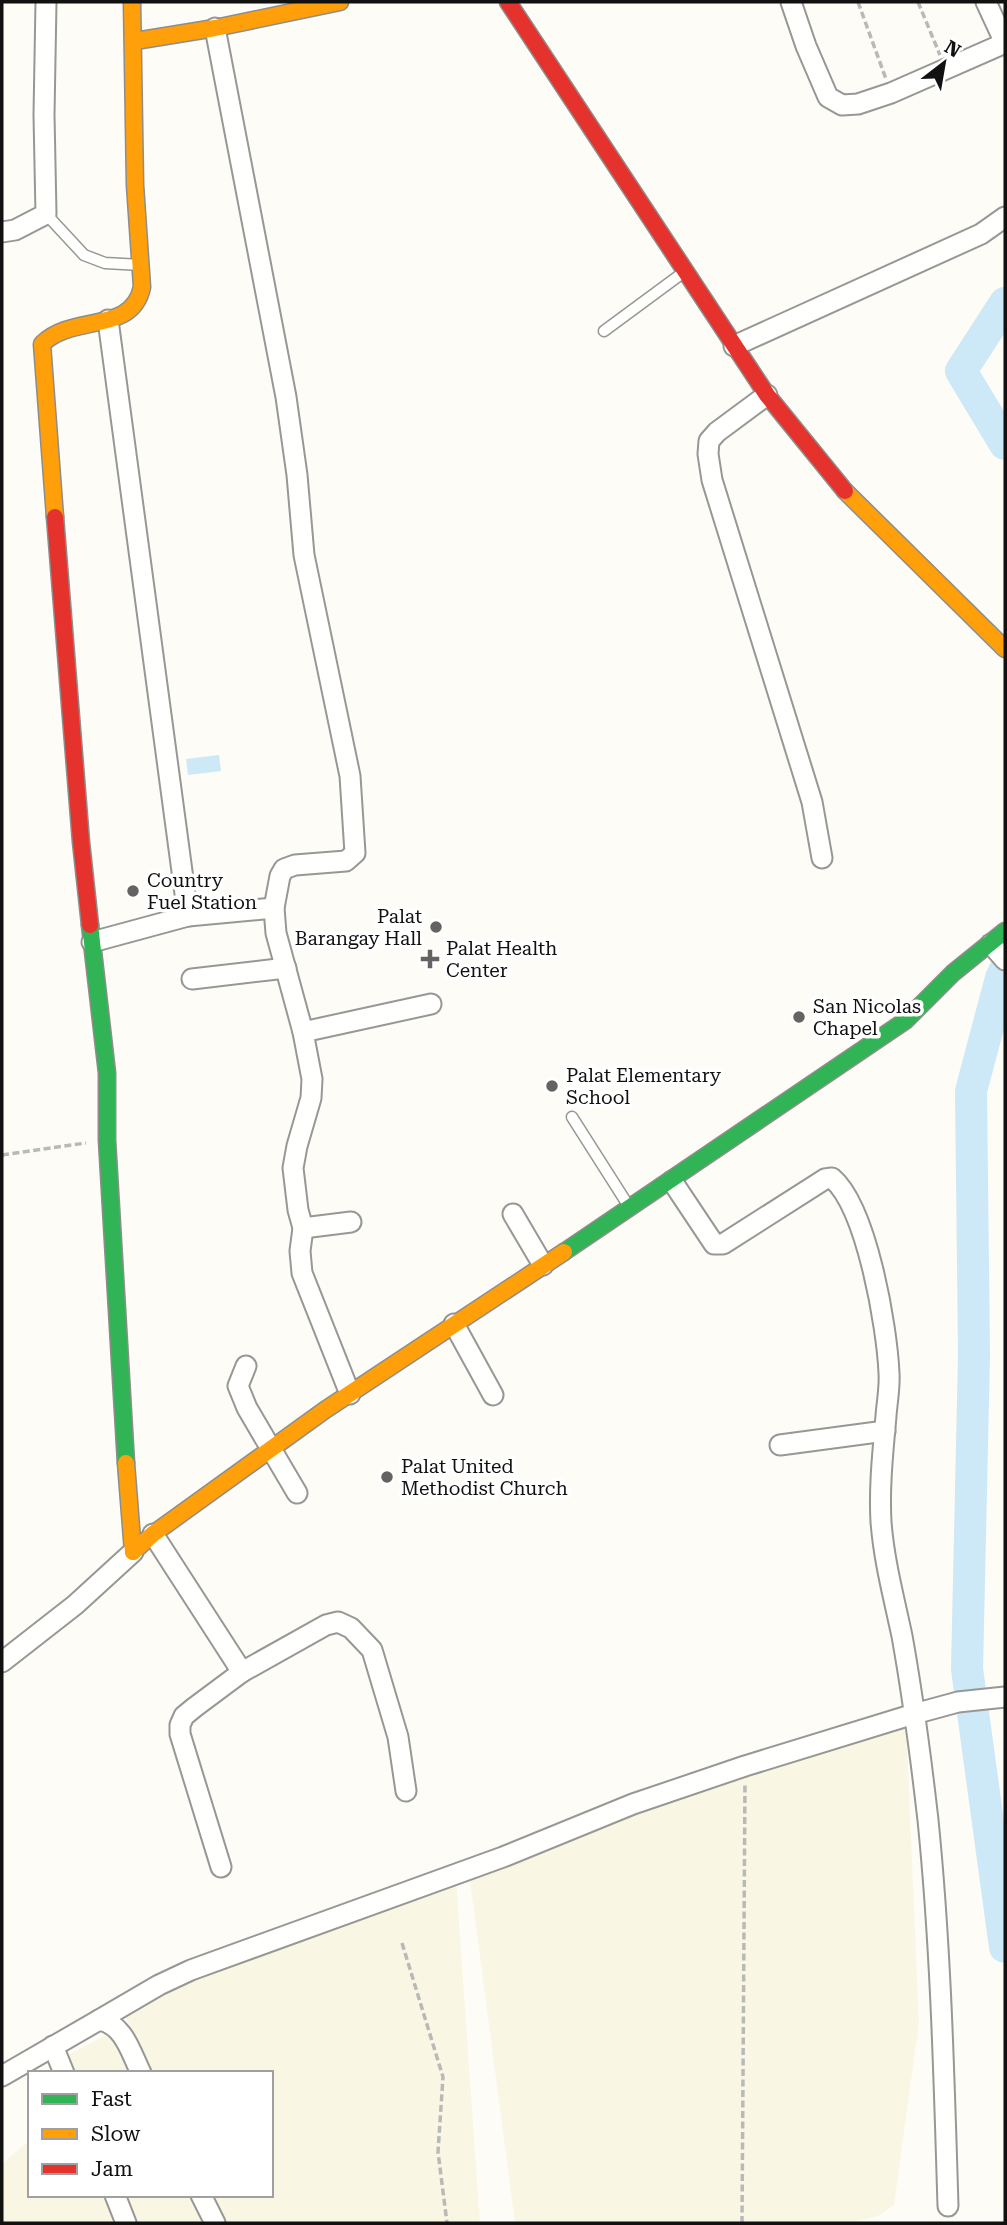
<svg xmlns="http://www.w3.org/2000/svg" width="1007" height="2225" font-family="'Roboto Serif',serif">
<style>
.farmland{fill:#f9f7e4}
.water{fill:#cde8f7}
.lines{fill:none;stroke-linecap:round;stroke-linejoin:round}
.river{stroke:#cde8f7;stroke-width:32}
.lane-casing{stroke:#979795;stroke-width:13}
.street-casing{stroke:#979795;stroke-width:23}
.fast-casing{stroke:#8e8d8b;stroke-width:19}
.slow-casing{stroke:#8e8d8b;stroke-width:19}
.jam-casing{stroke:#8e8d8b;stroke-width:19}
.path{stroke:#b9b9b8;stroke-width:3.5;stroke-dasharray:7 3.5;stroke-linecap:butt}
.lane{stroke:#fffffe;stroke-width:10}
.street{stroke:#fffffe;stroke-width:19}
.fast{stroke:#30b455;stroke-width:16}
.slow{stroke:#ff9f0a;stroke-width:16}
.jam{stroke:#e5322d;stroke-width:16}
.poi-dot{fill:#646362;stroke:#fff;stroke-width:2.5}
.labels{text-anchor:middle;stroke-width:7;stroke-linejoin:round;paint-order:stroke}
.poi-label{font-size:19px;fill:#111;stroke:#fff;text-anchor:start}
</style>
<rect width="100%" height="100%" fill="#fdfcf7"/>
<g class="farmland">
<polygon points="906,1721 919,2023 894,2205 878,2216 848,2223 515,2223 470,1881 723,1777"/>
<polygon points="456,1879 480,2223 223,2223 209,2195 271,2195 271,2073 152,2073 122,2010 161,1987"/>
<polygon points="110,2033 130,2073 58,2073 52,2063"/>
<polygon points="30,2140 30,2195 191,2195 205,2223 2,2223 2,2164"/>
</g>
<polygon class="water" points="219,755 221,771 188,775 186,759"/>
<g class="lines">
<g class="river">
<polyline points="1005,303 961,371 1005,444"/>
<polyline points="1005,970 1001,978 971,1091 974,1355 967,1669 1005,1947"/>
</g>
<defs>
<g id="lane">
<polyline points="46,214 84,255 105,263 141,265"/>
<polyline points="604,331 684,272"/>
<polyline points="572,1117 628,1205"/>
</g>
<g id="street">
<polyline points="791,2 806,46 828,97 842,105 858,104 891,93 1005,43"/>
<polyline points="986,2 1005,43"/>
<polyline points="215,28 286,397 297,475 304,555 350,776 355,853 346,861 295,865 284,869 280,876 274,908 276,933 303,1032 312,1079 311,1098 297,1146 293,1168 298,1210 303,1228 300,1251 302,1273 350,1394"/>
<polyline points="2,232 15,230 46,214 44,115 46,2"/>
<polyline points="108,320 188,916"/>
<polyline points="734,346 981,234 1005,217"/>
<polyline points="767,395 717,432 709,441 708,454 712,480 812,802 822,858"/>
<polyline points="92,942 188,916 274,908"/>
<polyline points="991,944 1005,960"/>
<polyline points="192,979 286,968"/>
<polyline points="303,1032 431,1004"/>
<path d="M672 1181 714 1244H723L825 1179 832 1178C867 1208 887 1327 889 1373 890 1387 887 1402 886 1416 883 1451 879 1486 881 1522 884 1561 894 1598 902 1636 913 1697 921 1759 928 1820 941 1949 944 2077 948 2206"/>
<polyline points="513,1214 543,1265"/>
<polyline points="303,1228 351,1222"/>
<polyline points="454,1324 493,1395"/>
<polyline points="246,1366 238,1386 247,1408 297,1493"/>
<polyline points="780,1445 885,1431"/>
<polyline points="153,1534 242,1672"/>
<polyline points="2,1662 75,1605 133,1552"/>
<polyline points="221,1867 180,1734 180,1725 184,1716 195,1707 242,1672 326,1625 338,1622 351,1628 372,1650 398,1737 406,1791"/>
<polyline points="99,2020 159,1985 191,1970 503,1857 633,1804 745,1766 914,1714 958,1702 1005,1697"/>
<polyline points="53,2046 64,2073"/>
<path d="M2 2076 99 2020C124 2024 131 2053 141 2073"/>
<polyline points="115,2195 126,2223"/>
<polyline points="201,2195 215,2223"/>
</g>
<g id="fast">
<polyline points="90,925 107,1073 107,1140 126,1463"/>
<polyline points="564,1252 905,1021 953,973 1005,931"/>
</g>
<g id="slow">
<polyline points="135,41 215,28 340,2"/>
<polyline points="845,491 1005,649"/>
<path d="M55 517 42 344C73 313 132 335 142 287L135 185 132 2"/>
<polyline points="126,1463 133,1552"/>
<polyline points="133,1552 153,1534 325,1410 564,1252"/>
</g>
<g id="jam">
<polyline points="508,2 767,395 845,491"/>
<polyline points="55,517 81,842 90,925"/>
</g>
</defs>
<use href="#lane" class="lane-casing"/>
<use href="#street" class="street-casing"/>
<use href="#fast" class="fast-casing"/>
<use href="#slow" class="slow-casing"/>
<use href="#jam" class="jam-casing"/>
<g class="path">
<polyline points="858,2 886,79"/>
<polyline points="918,2 940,55"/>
<polyline points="2,1155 86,1143"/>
<polyline points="402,1943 443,2077 438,2152 447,2223"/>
<polyline points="742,2223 745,1782"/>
</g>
<use href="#lane" class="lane"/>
<use href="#street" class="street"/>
<use href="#fast" class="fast"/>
<use href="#slow" class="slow"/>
<use href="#jam" class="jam"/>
</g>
<g class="poi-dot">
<circle cx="133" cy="891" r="7"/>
<circle cx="436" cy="927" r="7"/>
<path d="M426.5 948.5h7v7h7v7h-7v7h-7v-7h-7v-7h7z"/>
<circle cx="799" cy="1017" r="7"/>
<circle cx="552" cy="1086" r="7"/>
<circle cx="387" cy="1477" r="7"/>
</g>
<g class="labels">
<g class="poi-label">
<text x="147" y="887">Country<tspan x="147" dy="22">Fuel Station</tspan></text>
<text x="422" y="923" text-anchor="end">Palat<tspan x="422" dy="22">Barangay Hall</tspan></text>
<text x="446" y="955">Palat Health<tspan x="446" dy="22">Center</tspan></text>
<text x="813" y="1013">San Nicolas<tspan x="813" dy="22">Chapel</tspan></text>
<text x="566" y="1082">Palat Elementary<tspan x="566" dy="22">School</tspan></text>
<text x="401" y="1473">Palat United<tspan x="401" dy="22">Methodist Church</tspan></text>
</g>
</g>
<rect width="1007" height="2225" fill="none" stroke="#111111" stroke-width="7"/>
<rect x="28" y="2071" width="245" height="126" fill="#ffffff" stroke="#a0a0a0" stroke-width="2"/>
<rect x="42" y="2094" width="35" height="10" fill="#30b455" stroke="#a0a0a0" stroke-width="2"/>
<text x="91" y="2106" font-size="21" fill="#111111">Fast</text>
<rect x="42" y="2129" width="35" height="10" fill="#ff9f0a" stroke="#a0a0a0" stroke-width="2"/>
<text x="91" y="2141" font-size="21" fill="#111111">Slow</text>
<rect x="42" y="2164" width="35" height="10" fill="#e5322d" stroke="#a0a0a0" stroke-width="2"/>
<text x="91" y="2176" font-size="21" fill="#111111">Jam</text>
<g transform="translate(944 63) rotate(31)" stroke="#ffffff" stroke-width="5" paint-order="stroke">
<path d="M0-5L12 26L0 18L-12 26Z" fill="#111111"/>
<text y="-10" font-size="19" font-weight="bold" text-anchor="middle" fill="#111111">N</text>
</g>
</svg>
